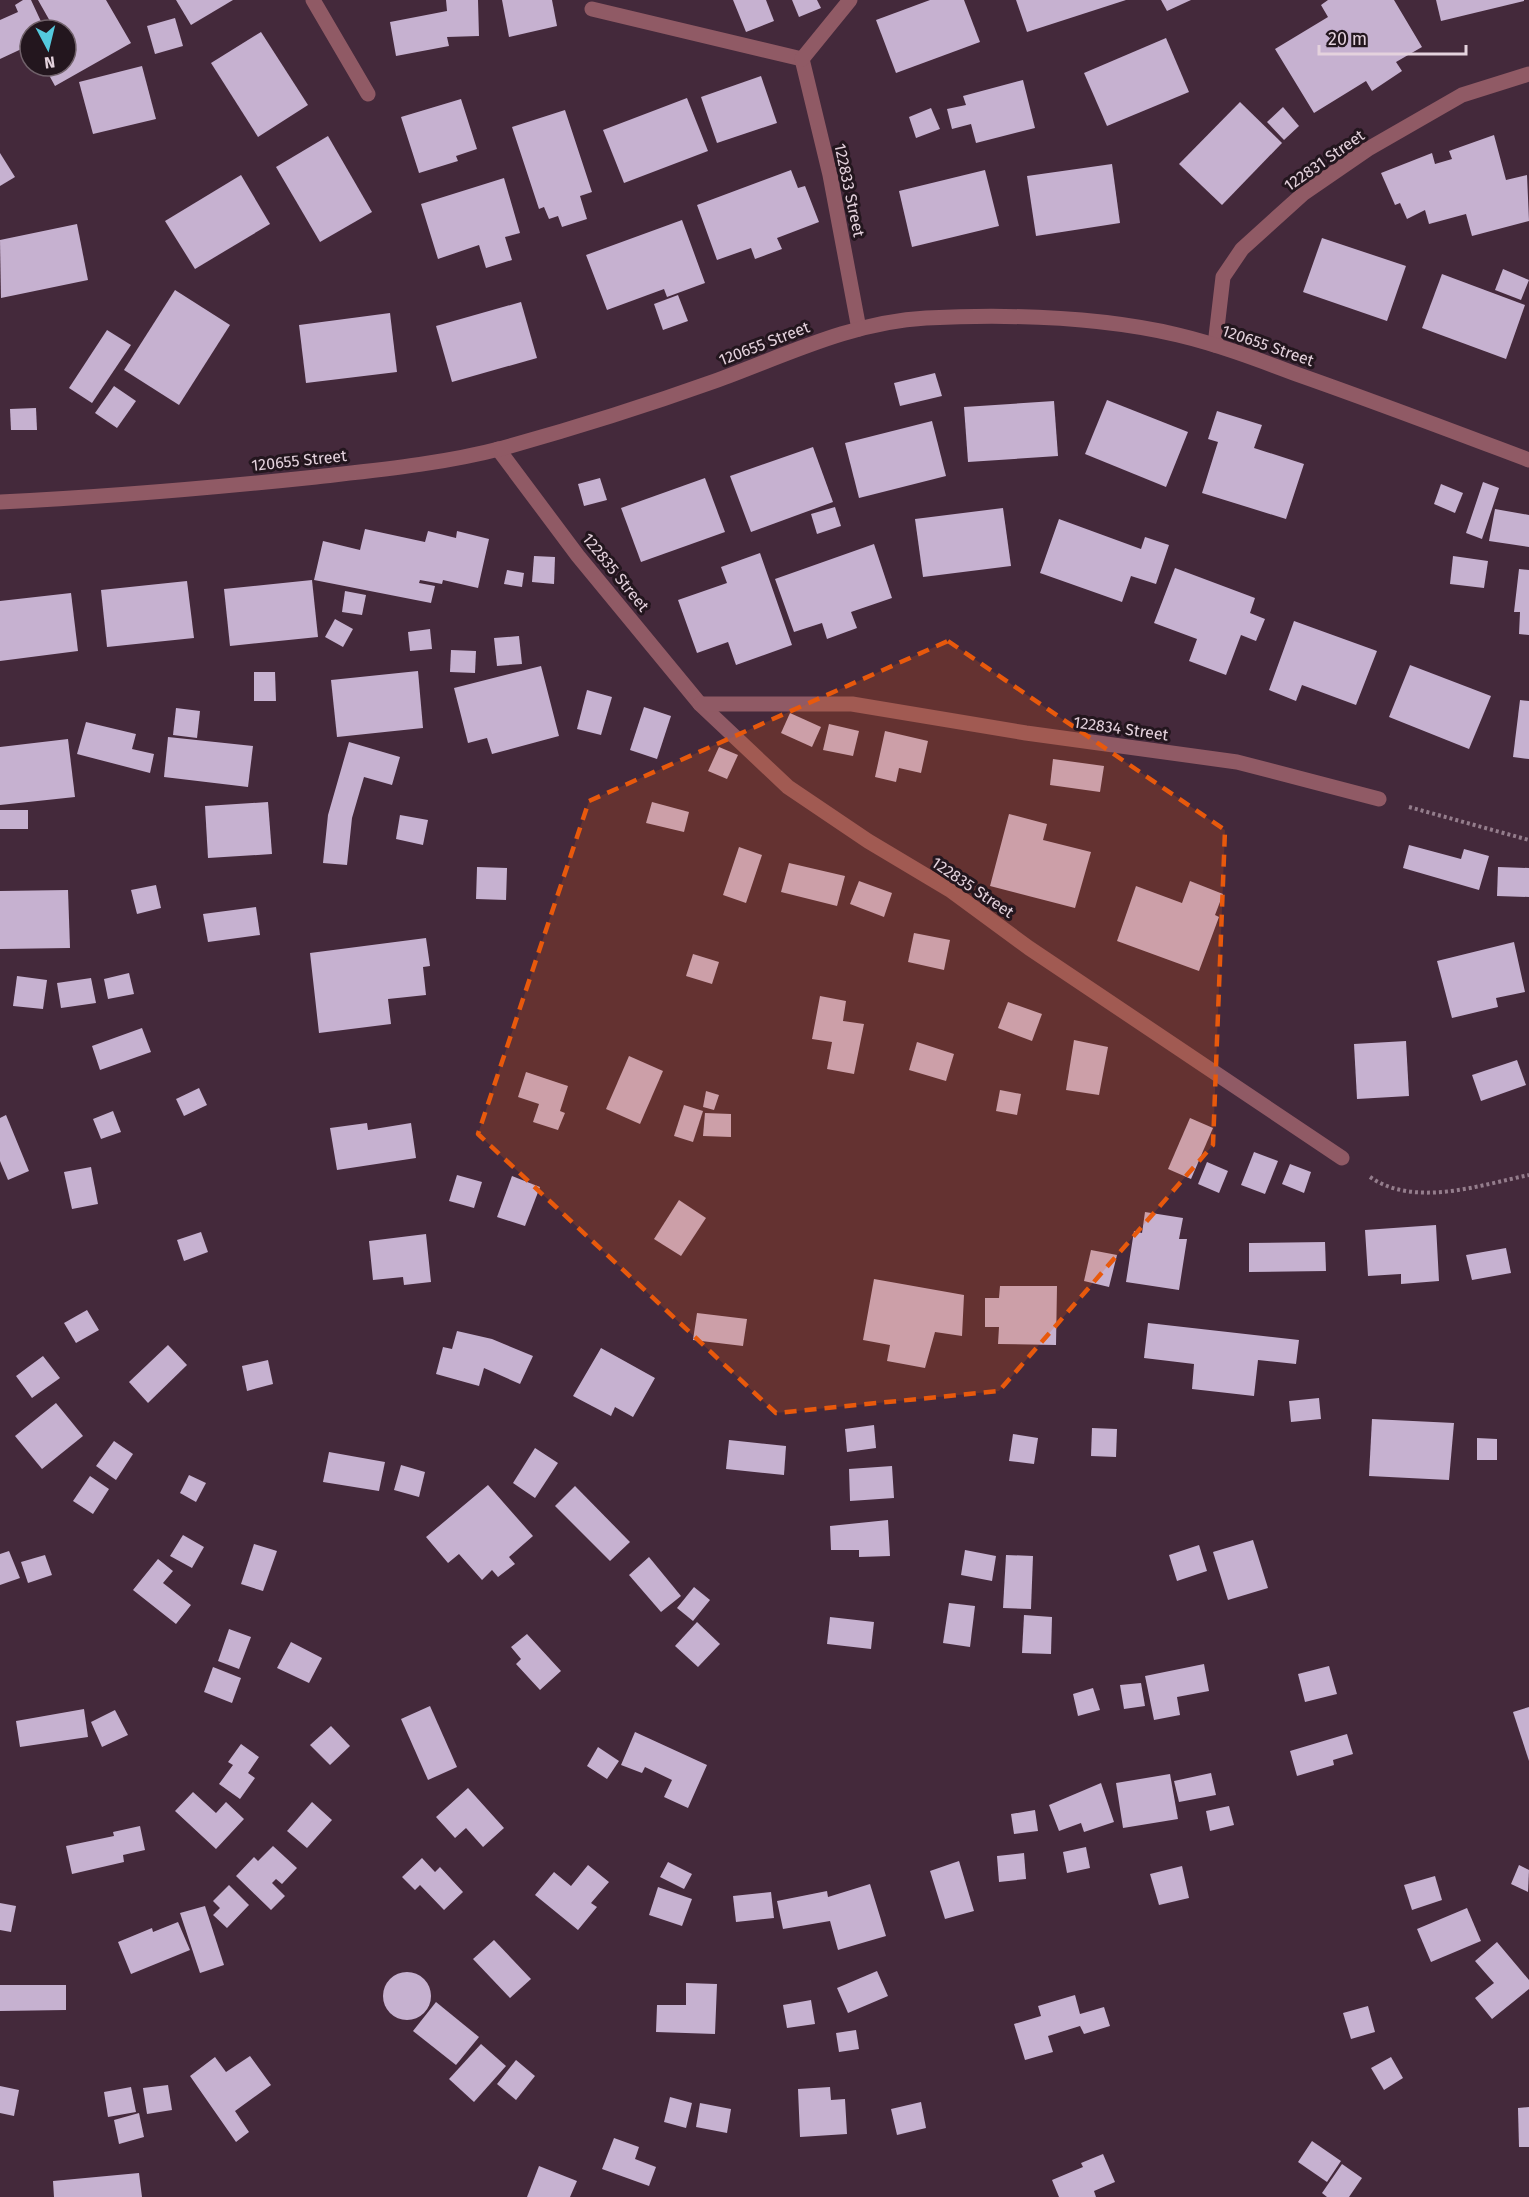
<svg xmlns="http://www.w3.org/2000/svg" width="1529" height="2197" font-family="'Fira Sans',sans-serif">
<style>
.building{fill:#c6b1d0}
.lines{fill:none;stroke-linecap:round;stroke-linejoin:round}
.path{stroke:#947d8c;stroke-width:4;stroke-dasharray:3 3;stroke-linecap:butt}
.street{stroke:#905a65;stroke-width:15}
.marked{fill:#e8590c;fill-opacity:0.2;stroke:#e8590c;stroke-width:4.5;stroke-dasharray:12 8;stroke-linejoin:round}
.labels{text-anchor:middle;stroke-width:6;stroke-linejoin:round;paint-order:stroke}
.street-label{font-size:16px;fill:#e4d2dd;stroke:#23161e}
</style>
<rect width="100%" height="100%" fill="#44293b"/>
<g class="building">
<polygon points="23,0 31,0 45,30 30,30 30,45 0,59 0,20 18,12 15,5"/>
<polygon points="38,0 106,0 131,43 55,86 44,66 66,66 66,30 55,30"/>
<polygon points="176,0 233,0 191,25"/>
<polygon points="446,0 478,0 479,36 447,37 449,46 396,56 390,22 447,11"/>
<polygon points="502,0 552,0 557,26 509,37"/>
<polygon points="733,0 766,0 774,21 746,32"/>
<polygon points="792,0 817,0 821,8 799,17"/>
<polygon points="930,0 964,0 980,42 896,73 876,20"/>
<polygon points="1016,0 1126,0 1027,32"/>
<polygon points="1161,0 1191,0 1167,11"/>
<polygon points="1328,0 1394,0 1422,47 1396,62 1402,71 1372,91 1366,81 1314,113 1275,49 1328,17 1321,5"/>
<polygon points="1436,0 1524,0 1524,1 1441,21"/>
<polygon points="175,18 183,46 155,54 147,26"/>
<polygon points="261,32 308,105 258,137 211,63"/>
<polygon points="1166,38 1189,92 1107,126 1084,73"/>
<polygon points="142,66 156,119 93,134 79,82"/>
<polygon points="761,76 777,123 717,143 701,97"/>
<polygon points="1023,80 1035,128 976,143 971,124 952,129 947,109 966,105 963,96"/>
<polygon points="687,98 708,151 624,183 603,130"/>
<polygon points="461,99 477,149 456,156 458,161 419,173 401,117"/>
<polygon points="1240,102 1282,143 1222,205 1179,164"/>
<polygon points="1283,107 1299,126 1284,140 1267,122"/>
<polygon points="931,108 940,129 916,138 909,117"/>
<polygon points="565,110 592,192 580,196 587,219 562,227 558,216 549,219 544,207 539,209 512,127"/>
<polygon points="1494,135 1506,180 1527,175 1529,221 1472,236 1466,214 1429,224 1425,210 1407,219 1400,203 1395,205 1381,173 1432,153 1435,164 1452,159 1449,151"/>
<polygon points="328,136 372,212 320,242 276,167"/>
<polygon points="0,153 15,177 0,186"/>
<polygon points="1112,164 1120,223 1036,236 1027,176"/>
<polygon points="791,170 798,188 805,186 819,222 777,238 782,249 755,259 751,248 717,260 697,205"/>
<polygon points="985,170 999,226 912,247 899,191"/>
<polygon points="241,175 270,224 195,269 165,221"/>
<polygon points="504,178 520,233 505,237 512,260 486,268 479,245 438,259 421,204"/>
<polygon points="682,220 705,283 667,297 664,289 607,310 586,255"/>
<polygon points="77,224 88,280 1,298 0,240"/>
<polygon points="1322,238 1406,266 1387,321 1303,292"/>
<polygon points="1503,269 1529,280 1521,300 1495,290"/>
<polygon points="1442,274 1525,305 1506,359 1422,328"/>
<polygon points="175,290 230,325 179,405 124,370"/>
<polygon points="678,295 688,321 663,330 654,304"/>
<polygon points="521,302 537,358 452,382 436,326"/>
<polygon points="390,313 397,372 306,383 299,325"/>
<polygon points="107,330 131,345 92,403 69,388"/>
<polygon points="935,373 942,396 900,406 894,383"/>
<polygon points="114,386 136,401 117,428 95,413"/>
<polygon points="1107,400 1188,432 1166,487 1085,454"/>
<polygon points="1054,401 1058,456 968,462 964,407"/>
<polygon points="36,408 37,430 11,430 10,409"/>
<polygon points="1217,411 1262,425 1254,448 1304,464 1286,519 1202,493 1218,442 1208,439"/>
<polygon points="932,421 946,476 859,498 845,443"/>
<polygon points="813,447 833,502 751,532 730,476"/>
<polygon points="600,478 607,500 584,506 578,484"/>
<polygon points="705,478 725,532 641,562 621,508"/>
<polygon points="1483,482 1499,488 1482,539 1466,533"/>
<polygon points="1441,484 1463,493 1455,513 1434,504"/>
<polygon points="835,507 841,526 817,534 811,514"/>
<polygon points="1003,508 1011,566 923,577 915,519"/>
<polygon points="1495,509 1529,515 1529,547 1489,541"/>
<polygon points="1059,519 1141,549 1145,537 1169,545 1156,584 1131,576 1122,602 1040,573"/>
<polygon points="365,529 425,542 428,531 456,538 457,531 489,539 478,588 443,580 442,584 420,580 419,583 435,586 431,603 314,580 323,541 360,550"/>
<polygon points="874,544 892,598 851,612 857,628 827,639 822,623 794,632 775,579"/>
<polygon points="760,553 792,645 736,665 728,642 697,653 678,600 727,583 721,567"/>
<polygon points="534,556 555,557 554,584 532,582"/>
<polygon points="1453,556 1488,561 1484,588 1450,584"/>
<polygon points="1175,568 1255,598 1250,613 1265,619 1256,641 1241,635 1226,675 1189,661 1197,639 1154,623"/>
<polygon points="1519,569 1529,570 1529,635 1519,634 1520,612 1514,612"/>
<polygon points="507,570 524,573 522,587 504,584"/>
<polygon points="312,580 318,637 230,646 224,589"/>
<polygon points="187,581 194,638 107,647 101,590"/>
<polygon points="345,591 366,595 362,615 342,612"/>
<polygon points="71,593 78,651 0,661 0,601"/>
<polygon points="335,619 353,629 343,647 325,637"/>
<polygon points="1294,621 1377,651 1356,705 1302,685 1296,701 1269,690"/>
<polygon points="430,629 432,649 410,651 408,632"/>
<polygon points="519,636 522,664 497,666 494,638"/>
<polygon points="451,650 476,651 475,673 450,672"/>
<polygon points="1410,665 1491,696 1469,749 1389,717"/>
<polygon points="541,666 559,736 492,754 487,738 468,743 454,688"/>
<polygon points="418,671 423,728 337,737 331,680"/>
<polygon points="254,672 275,672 276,701 254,701"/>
<polygon points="587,690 612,697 601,735 577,729"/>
<polygon points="1520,700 1529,701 1529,759 1513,757"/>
<polygon points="644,707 671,716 657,759 630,750"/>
<polygon points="176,708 200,711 197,738 173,735"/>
<polygon points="790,713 821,727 812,747 781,733"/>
<polygon points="86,722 136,734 132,749 154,754 150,773 77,754"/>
<polygon points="829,724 859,731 853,756 823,750"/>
<polygon points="885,731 928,741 921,773 899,768 896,782 875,777"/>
<polygon points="168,737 253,746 248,787 164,777"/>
<polygon points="68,739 75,797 0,805 0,747"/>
<polygon points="349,742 400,757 392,785 364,777 352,818 347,865 323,863 328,815"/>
<polygon points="719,747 738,755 727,779 708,771"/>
<polygon points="1053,759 1104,766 1100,792 1050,785"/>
<polygon points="268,802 272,854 208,858 205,806"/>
<polygon points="652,802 689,812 684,832 646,823"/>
<rect x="0" y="810" width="28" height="19"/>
<polygon points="1009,814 1047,824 1043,840 1091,852 1075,908 990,886"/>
<polygon points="400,815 428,820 423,845 396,839"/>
<polygon points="1409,845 1461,859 1464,849 1489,856 1479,890 1403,868"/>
<polygon points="739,847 762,855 746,903 723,895"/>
<polygon points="789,863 845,876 837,906 781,892"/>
<polygon points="477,867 507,868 506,900 476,899"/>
<polygon points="1498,867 1529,868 1529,897 1497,896"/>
<polygon points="859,881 892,893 884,917 850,904"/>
<polygon points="1190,881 1223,894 1215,915 1219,917 1199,971 1117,941 1136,886 1182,903"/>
<polygon points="156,885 161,908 137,914 131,890"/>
<polygon points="68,890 70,948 0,949 0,891"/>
<polygon points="256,907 260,935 208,942 203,914"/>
<polygon points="914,933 950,940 944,970 908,962"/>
<polygon points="426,938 430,966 423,967 426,995 388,999 391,1024 319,1033 310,953"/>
<polygon points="1514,942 1525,992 1496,998 1498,1007 1452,1018 1437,961"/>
<polygon points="693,954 719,962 712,984 686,976"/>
<polygon points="129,973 134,994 108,999 104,979"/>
<polygon points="17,976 47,980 43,1009 13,1006"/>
<polygon points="91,978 96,1003 61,1008 57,983"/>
<polygon points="820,996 846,1001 843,1021 864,1024 854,1074 827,1069 832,1042 812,1039"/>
<polygon points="1008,1002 1042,1014 1032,1041 998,1028"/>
<polygon points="142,1028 151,1052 100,1070 92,1046"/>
<polygon points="1074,1040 1108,1047 1099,1095 1066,1090"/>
<polygon points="1406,1041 1409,1096 1357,1099 1354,1044"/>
<polygon points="917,1042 954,1054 946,1081 909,1070"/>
<polygon points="629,1056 663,1071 640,1124 606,1109"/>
<polygon points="1517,1060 1526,1085 1481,1101 1472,1075"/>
<polygon points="526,1072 568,1086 560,1111 565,1113 558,1130 533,1122 539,1104 518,1097"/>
<polygon points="199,1088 207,1105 184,1116 176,1099"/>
<polygon points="1000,1090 1021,1094 1017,1115 996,1111"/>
<polygon points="706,1091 719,1095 714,1110 703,1107"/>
<polygon points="684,1105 703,1111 693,1142 674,1136"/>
<polygon points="113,1111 121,1132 101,1139 93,1119"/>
<polygon points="705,1113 731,1114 731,1137 703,1136"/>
<polygon points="6,1115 29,1171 8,1180 0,1161 0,1118"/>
<polygon points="1190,1118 1213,1128 1191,1179 1168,1169"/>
<polygon points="367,1123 368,1130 411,1123 416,1158 337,1170 330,1128"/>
<polygon points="1254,1152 1278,1161 1265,1194 1241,1185"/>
<polygon points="1207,1162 1228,1171 1219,1193 1198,1184"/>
<polygon points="1290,1164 1311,1172 1304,1193 1282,1184"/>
<polygon points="91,1167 98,1204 72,1209 64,1172"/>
<polygon points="457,1175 482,1182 474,1208 449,1201"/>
<polygon points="512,1176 540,1187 525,1226 497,1217"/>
<polygon points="679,1200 706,1218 681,1256 654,1239"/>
<polygon points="1145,1212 1183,1218 1179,1239 1187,1239 1179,1290 1126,1282 1134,1231 1142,1233"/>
<polygon points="1436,1225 1439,1281 1401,1284 1401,1274 1368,1276 1365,1230"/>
<polygon points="201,1232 208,1252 184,1261 177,1240"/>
<polygon points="426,1234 431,1282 404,1285 403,1277 373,1280 369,1241"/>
<polygon points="1325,1242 1326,1271 1249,1272 1249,1243"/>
<polygon points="1506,1248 1511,1273 1472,1280 1466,1255"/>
<polygon points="1091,1250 1117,1255 1109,1287 1084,1281"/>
<polygon points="874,1279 964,1295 962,1336 935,1332 925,1368 887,1361 890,1345 863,1340"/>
<polygon points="1000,1286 1057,1286 1056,1345 998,1344 999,1327 985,1327 985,1298 999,1298"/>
<polygon points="87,1310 99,1330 76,1343 64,1323"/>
<polygon points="697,1313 747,1319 743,1346 693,1340"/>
<polygon points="1148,1323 1299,1340 1296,1364 1258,1360 1254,1396 1192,1389 1194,1364 1144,1358"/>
<polygon points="457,1331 492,1339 533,1356 520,1384 484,1368 479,1386 436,1374 443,1347 452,1349"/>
<polygon points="168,1345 187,1365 148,1403 129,1382"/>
<polygon points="601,1348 655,1378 633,1417 615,1407 611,1416 573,1396"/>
<polygon points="43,1356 60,1378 32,1398 16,1376"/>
<polygon points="268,1360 273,1384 247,1391 242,1366"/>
<polygon points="1319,1398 1321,1419 1291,1422 1289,1401"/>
<polygon points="56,1403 83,1436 42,1469 15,1436"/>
<polygon points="1372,1419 1454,1423 1449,1480 1369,1476"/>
<polygon points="874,1425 876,1448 847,1452 845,1429"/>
<polygon points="1092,1428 1117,1429 1116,1457 1091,1456"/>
<polygon points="1013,1434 1038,1438 1034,1464 1009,1461"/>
<polygon points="1477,1438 1497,1439 1497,1460 1477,1460"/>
<polygon points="729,1440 786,1446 784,1475 726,1469"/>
<polygon points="114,1441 133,1454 116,1480 96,1466"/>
<polygon points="535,1448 558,1463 535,1498 513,1483"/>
<polygon points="329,1452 385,1462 379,1491 323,1482"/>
<polygon points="401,1465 425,1472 419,1497 394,1490"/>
<polygon points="892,1466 894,1498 850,1501 849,1469"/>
<polygon points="189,1475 206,1483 196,1502 180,1493"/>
<polygon points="90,1476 109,1489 93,1514 73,1501"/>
<polygon points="488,1485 533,1536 509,1557 515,1564 498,1577 492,1570 482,1580 459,1554 448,1563 426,1537"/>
<polygon points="575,1486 630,1542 610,1561 555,1506"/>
<polygon points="888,1520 890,1556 859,1557 859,1550 831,1550 830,1526"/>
<polygon points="183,1535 204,1547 192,1568 170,1556"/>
<polygon points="1253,1540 1268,1588 1228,1600 1213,1552"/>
<polygon points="254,1544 277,1551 263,1591 241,1584"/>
<polygon points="1199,1545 1207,1571 1177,1581 1169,1555"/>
<polygon points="965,1550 996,1556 992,1581 961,1575"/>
<polygon points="9,1551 20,1578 0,1585 0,1554"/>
<polygon points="45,1555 52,1575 28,1583 21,1562"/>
<polygon points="1006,1555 1033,1556 1031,1609 1003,1608"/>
<polygon points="649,1557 681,1596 661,1612 629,1575"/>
<polygon points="158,1559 173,1571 163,1583 191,1605 176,1624 133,1590"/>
<polygon points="694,1587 710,1600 693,1621 677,1608"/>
<polygon points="949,1603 975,1606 970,1647 943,1643"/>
<polygon points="1024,1615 1052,1617 1051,1654 1022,1653"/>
<polygon points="830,1617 874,1622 871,1649 827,1644"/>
<polygon points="697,1622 720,1644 698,1667 675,1646"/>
<polygon points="229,1629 251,1637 239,1669 218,1661"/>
<polygon points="527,1634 561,1671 540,1690 516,1664 521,1659 511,1647"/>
<polygon points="291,1642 322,1658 309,1683 277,1668"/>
<polygon points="1204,1664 1209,1691 1177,1697 1180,1715 1154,1720 1145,1676"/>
<polygon points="1329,1666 1337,1694 1305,1702 1298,1674"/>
<polygon points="213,1667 241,1678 232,1703 204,1692"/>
<polygon points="1141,1683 1145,1706 1124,1709 1120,1685"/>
<polygon points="1093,1688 1100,1710 1078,1716 1073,1694"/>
<polygon points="430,1706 457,1767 428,1780 401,1719"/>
<polygon points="1529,1707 1529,1761 1513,1712"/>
<polygon points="84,1709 88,1737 20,1747 16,1721"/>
<polygon points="115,1710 128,1735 102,1747 91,1722"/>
<polygon points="331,1726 350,1746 330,1765 310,1745"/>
<polygon points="635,1732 707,1765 688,1808 664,1797 672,1780 645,1767 642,1773 621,1765"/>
<polygon points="1347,1734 1353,1754 1333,1760 1334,1765 1297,1776 1290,1751"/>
<polygon points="241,1744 259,1757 248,1773 255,1778 240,1799 219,1784 233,1765 228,1762"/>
<polygon points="598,1747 619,1761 607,1779 587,1766"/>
<polygon points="1211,1773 1216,1795 1179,1802 1174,1781"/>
<polygon points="1170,1774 1178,1819 1123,1828 1116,1783"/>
<polygon points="1101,1783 1114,1822 1084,1832 1081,1823 1059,1831 1049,1805"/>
<polygon points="468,1788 504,1828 483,1847 466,1828 455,1838 436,1817"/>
<polygon points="193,1792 216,1813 226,1802 244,1819 216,1849 175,1811"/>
<polygon points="312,1802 332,1820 307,1848 287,1831"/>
<polygon points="1229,1806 1234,1825 1210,1831 1206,1811"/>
<polygon points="1035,1810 1038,1831 1014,1834 1011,1814"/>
<polygon points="140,1826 145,1850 123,1855 124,1862 72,1874 66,1846 114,1836 113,1832"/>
<polygon points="273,1846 297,1868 282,1884 276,1879 272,1883 285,1896 271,1910 236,1876 254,1857 258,1861"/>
<polygon points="1086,1847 1090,1868 1067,1873 1063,1852"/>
<polygon points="1024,1853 1026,1879 999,1882 997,1856"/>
<polygon points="422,1858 435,1872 440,1867 463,1892 444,1910 420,1885 415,1890 402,1877"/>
<polygon points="959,1861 974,1911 945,1919 930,1871"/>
<polygon points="668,1862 692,1874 684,1889 660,1877"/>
<polygon points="588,1865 609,1882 591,1903 597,1907 578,1930 535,1895 554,1872 571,1886"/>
<polygon points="1519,1865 1529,1870 1528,1892 1511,1884"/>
<polygon points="1182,1866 1189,1898 1159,1905 1150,1874"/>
<polygon points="1435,1876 1442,1900 1412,1910 1404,1885"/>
<polygon points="870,1884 886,1936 838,1950 830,1921 783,1929 777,1901 827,1891 828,1897"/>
<polygon points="229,1885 249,1905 227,1928 213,1915 220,1908 213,1901"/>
<polygon points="658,1887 692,1899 682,1926 649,1915"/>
<polygon points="771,1892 774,1918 736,1922 733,1896"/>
<polygon points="0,1903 16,1906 11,1932 0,1930"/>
<polygon points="205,1906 224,1965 200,1973 180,1913"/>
<polygon points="1467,1908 1481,1941 1431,1962 1417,1929"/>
<polygon points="178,1922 190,1950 131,1974 118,1942 152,1928 153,1932"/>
<polygon points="494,1940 531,1979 510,1998 473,1959"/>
<polygon points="1497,1942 1529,1980 1529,1989 1492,2019 1475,1998 1494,1983 1475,1961"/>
<polygon points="877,1971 888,1996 848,2013 837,1988"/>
<circle cx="407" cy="1996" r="24"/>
<polygon points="686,1983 717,1984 715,2034 656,2032 657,2005 686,2005"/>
<polygon points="0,1985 66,1985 66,2010 0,2011"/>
<polygon points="1075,1995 1080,2014 1104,2007 1110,2026 1084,2034 1080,2026 1048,2036 1053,2052 1025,2060 1014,2024 1041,2016 1038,2006"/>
<polygon points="811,2000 815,2024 787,2028 783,2005"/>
<polygon points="436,2002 479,2037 456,2065 413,2031"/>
<polygon points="1368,2006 1375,2032 1351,2039 1343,2013"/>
<polygon points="856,2030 859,2049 839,2052 836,2033"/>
<polygon points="481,2044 506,2066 474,2102 449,2079"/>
<polygon points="250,2056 271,2085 235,2111 249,2132 236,2142 190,2076 215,2057 226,2072"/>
<polygon points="1391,2057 1403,2078 1384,2090 1371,2068"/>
<polygon points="516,2060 535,2076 516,2100 497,2084"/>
<polygon points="168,2085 172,2110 147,2114 143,2088"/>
<polygon points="0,2086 19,2090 14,2116 0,2113"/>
<polygon points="131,2087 136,2112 108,2117 104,2092"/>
<polygon points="830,2087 831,2100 845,2099 847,2134 800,2137 798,2089"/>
<polygon points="670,2097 692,2103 686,2128 664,2122"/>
<polygon points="921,2102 926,2128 897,2135 891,2109"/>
<polygon points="700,2103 731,2109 727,2133 696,2127"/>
<polygon points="1529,2107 1529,2147 1519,2147 1518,2108"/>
<polygon points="139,2113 144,2137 119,2144 114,2120"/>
<polygon points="614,2138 639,2147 635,2159 656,2167 649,2186 602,2169"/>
<polygon points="1312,2141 1341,2161 1327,2182 1298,2162"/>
<polygon points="1103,2154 1115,2182 1094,2191 1096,2197 1059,2197 1052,2180 1083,2167 1081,2163"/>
<polygon points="1342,2164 1362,2178 1349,2197 1327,2197 1322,2193"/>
<polygon points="539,2166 577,2181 570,2197 527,2197"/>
<polygon points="139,2173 142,2197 54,2197 53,2181"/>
</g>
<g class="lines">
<g class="path">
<polyline points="1409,807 1529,840"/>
<path d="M1370 1177C1415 1208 1480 1185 1529 1175"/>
</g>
<g class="street">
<polyline points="313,0 368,94"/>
<polyline points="592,9 802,59"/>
<polyline points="802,59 830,175 859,329"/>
<polyline points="802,59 850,0"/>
<polyline points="1215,345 1223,277 1242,249 1304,193 1368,149 1462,95 1529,74"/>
<polyline points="498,449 578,556 700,704 788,787 868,841 950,890 1029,948 1342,1158"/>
<path d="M0 502C105 497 211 488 316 477 378 470 442 464 503 448 575 428 645 406 715 381 784 356 851 322 926 318 1009 314 1097 316 1178 335 1220 345 1259 360 1299 375 1376 402 1452 431 1529 460"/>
<polyline points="700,704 852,704 1026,733 1237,762 1379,799"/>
</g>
</g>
<path class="marked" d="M948 641 1225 830 1213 1145 999 1391 776 1413 478 1134 589 801Z"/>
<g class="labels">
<g class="street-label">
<text transform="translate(1324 160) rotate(-35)" y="6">122831 Street</text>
<text transform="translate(850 190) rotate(78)" y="6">122833 Street</text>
<text transform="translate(764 343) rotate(-21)" y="6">120655 Street</text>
<text transform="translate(1268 345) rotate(19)" y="6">120655 Street</text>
<text transform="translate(299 460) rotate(-6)" y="6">120655 Street</text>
<text transform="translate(616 572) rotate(51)" y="6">122835 Street</text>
<text transform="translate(1121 728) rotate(8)" y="6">122834 Street</text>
<text transform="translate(973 887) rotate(34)" y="6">122835 Street</text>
</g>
</g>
<g transform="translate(48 48) rotate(173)"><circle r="28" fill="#23161e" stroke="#70616a" stroke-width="1.5"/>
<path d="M0-4.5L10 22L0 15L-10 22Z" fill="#54cade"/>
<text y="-9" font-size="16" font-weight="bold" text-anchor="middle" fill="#e4d2dd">N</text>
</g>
<path d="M1319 45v9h147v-9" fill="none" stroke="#e4d2dd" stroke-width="3"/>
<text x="1328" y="45" font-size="18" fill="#e4d2dd" stroke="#23161e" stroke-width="4.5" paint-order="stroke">20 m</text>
</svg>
